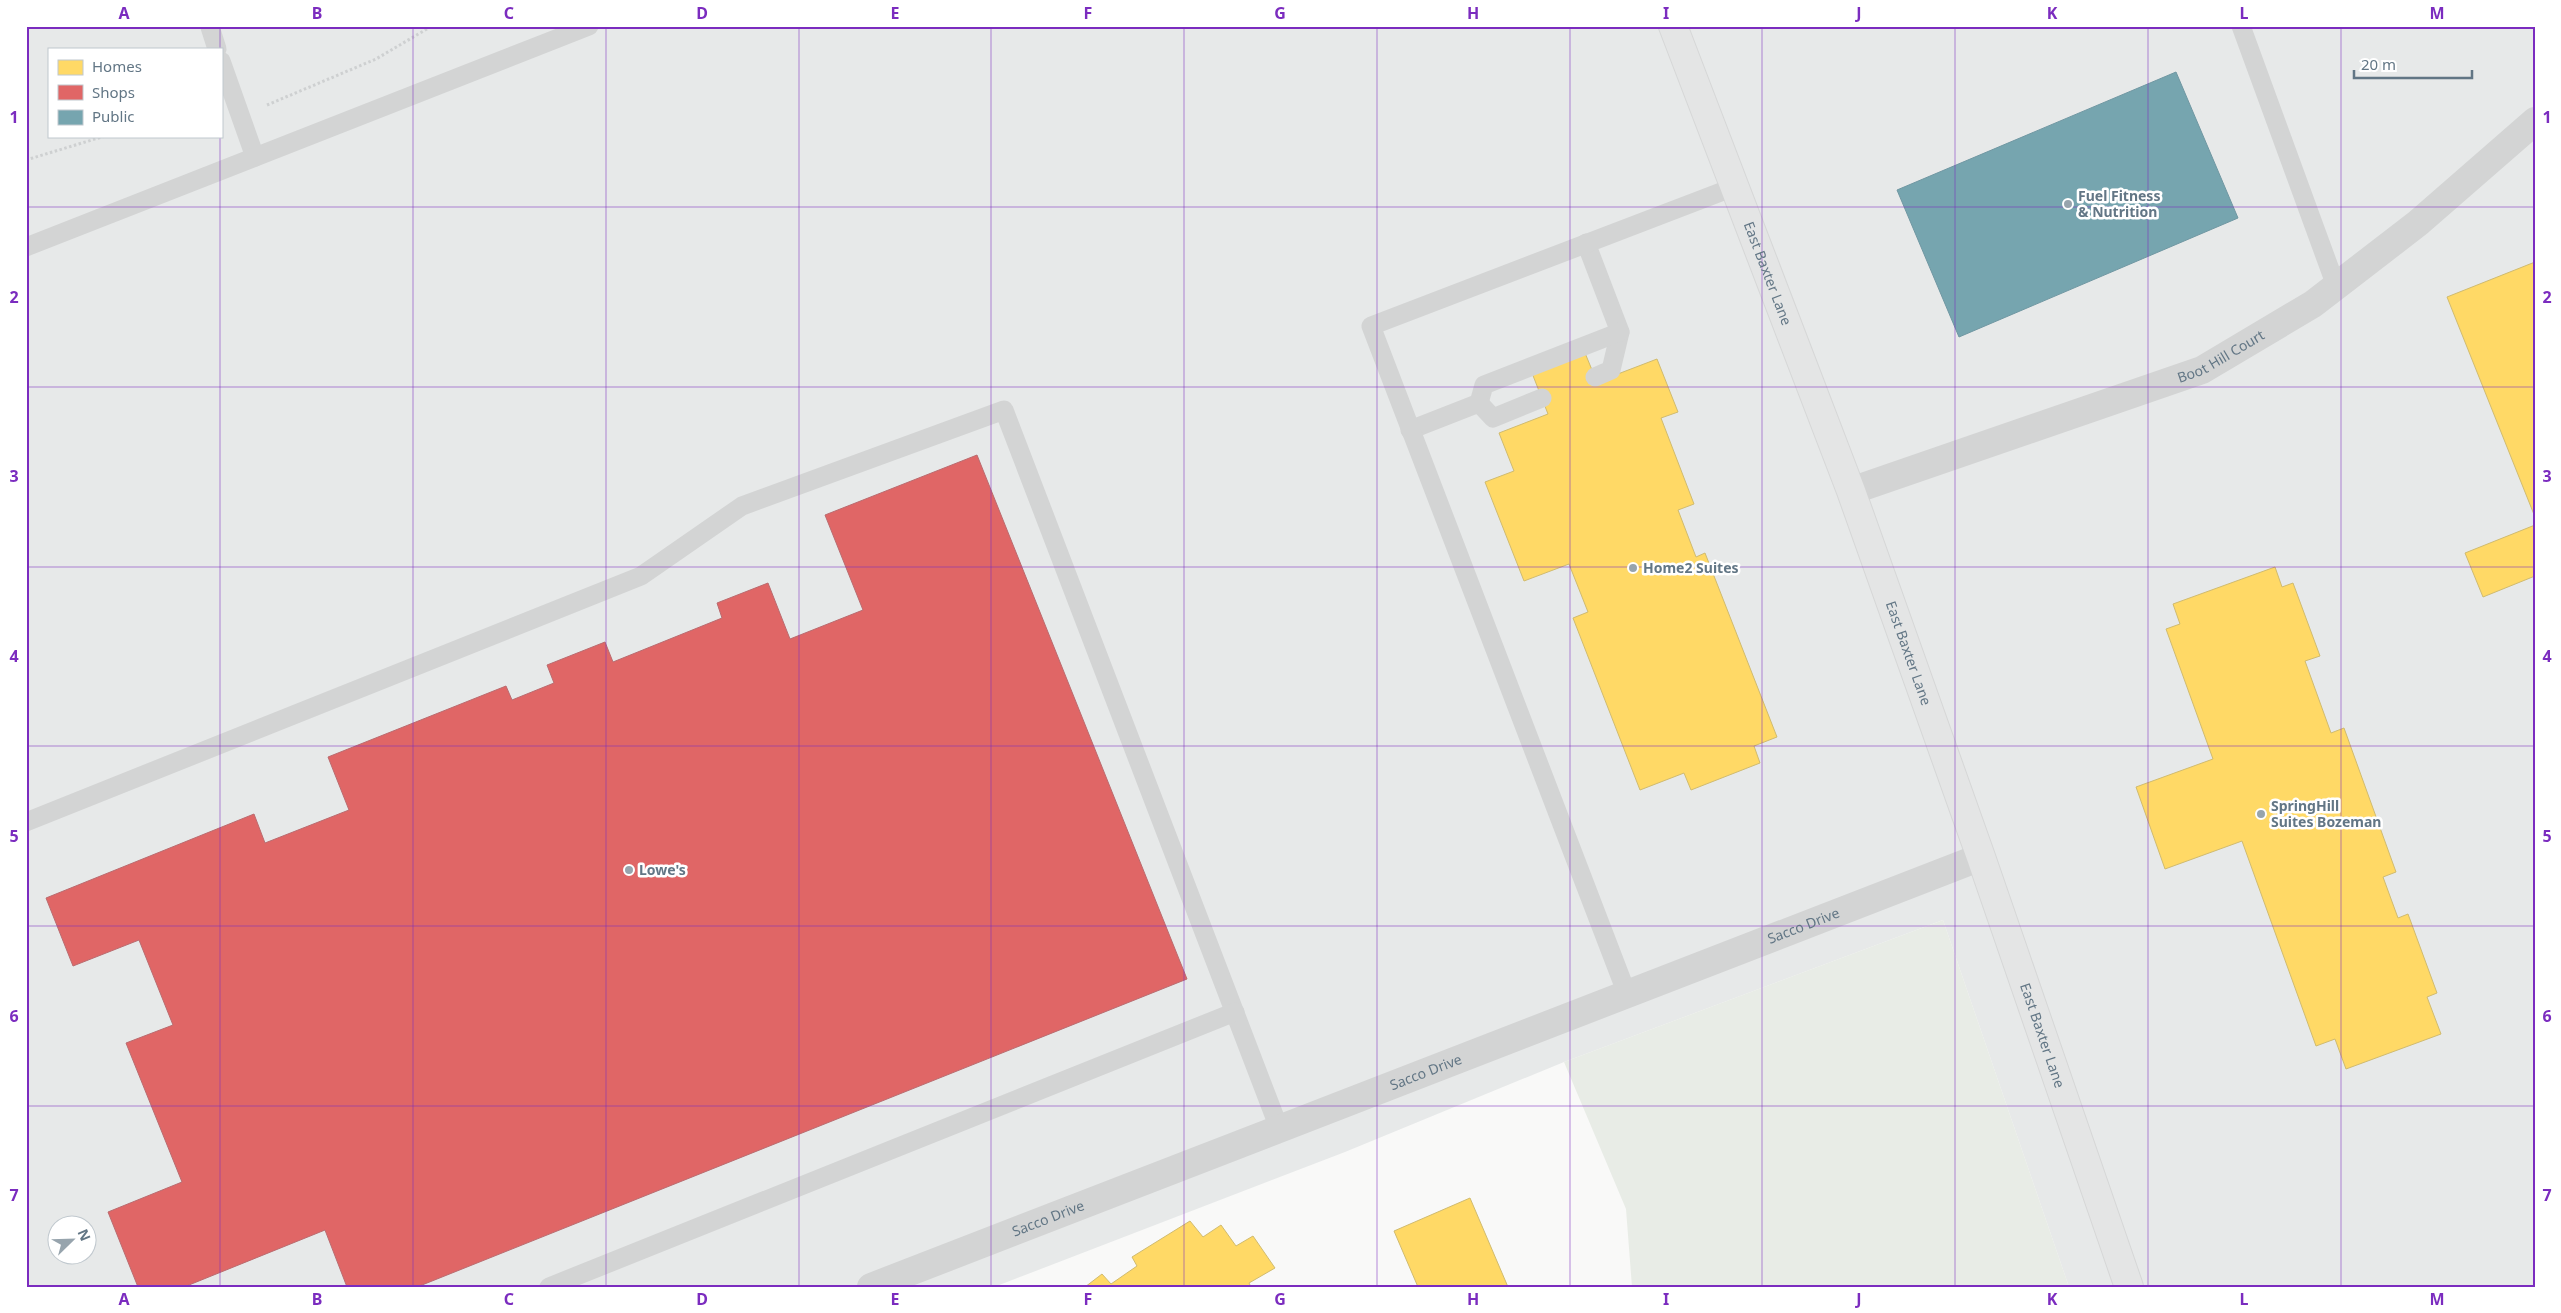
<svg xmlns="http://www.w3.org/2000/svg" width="2561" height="1313" font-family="'Noto Sans',sans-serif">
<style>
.built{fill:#e7e9e9;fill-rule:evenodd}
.green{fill:#e8ece6}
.homes{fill:#ffd966;stroke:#d0bb6f}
.shops{fill:#e06666;stroke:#ba6b6f}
.public{fill:#76a5af;stroke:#7097a2}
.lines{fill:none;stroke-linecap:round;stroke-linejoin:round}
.secondary-casing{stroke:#d6d7d7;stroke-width:30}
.path{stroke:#ced0d1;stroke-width:3;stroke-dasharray:2.5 2.5;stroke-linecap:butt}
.service{stroke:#d3d4d4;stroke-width:19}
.minor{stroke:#d3d4d4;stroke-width:28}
.secondary{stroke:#e4e5e5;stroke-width:28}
.grid{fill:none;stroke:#7b2cbf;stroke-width:1;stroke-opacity:0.55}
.poi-dot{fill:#97a4ad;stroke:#fff;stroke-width:2}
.labels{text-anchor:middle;stroke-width:5;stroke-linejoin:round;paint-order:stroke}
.poi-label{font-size:14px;font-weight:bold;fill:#627685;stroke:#fff;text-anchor:start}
.street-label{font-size:14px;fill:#627685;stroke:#fff}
.neatline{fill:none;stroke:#7b2cbf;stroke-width:2}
.grid-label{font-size:16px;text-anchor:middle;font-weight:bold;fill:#7b2cbf}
</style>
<rect width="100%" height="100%" fill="#f9f9f8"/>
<path class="built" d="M26 26H2535V1287H2069L1943 920 1564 1062 1345 1152 994 1287H26ZM49 49H221V136H49ZM58 1226H88V1256H58Z"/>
<polygon class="green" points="1943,920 2069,1287 1632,1287 1626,1209 1564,1062"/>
<g class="homes">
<polygon points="2535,262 2535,517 2447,297"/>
<polygon points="1585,353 1597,382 1657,359 1678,412 1661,418 1694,504 1678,510 1696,557 1705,553 1777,737 1754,746 1760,763 1691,790 1684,773 1640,790 1573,618 1588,612 1569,564 1524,581 1485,482 1514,471 1499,433 1548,414 1532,373"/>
<polygon points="2535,525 2535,576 2483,597 2465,553"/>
<polygon points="2275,567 2282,587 2293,583 2320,656 2305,661 2331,733 2344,728 2396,872 2383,877 2398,918 2408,914 2437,993 2427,997 2441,1034 2346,1069 2335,1039 2316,1046 2242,841 2165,869 2136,787 2213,759 2166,629 2180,624 2173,604"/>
<polygon points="1470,1198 1508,1287 1418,1287 1394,1231"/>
<polygon points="1190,1221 1203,1237 1221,1225 1236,1246 1253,1236 1275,1268 1249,1283 1251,1287 1085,1287 1102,1274 1111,1284 1137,1266 1132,1257"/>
</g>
<polygon class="shops" points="977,455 1187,979 417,1287 347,1287 325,1230 184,1287 138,1287 108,1212 182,1182 126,1043 173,1025 139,940 73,966 46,898 254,814 265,843 349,810 328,757 506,686 512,700 554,683 547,665 605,642 613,662 722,618 717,603 768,583 790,639 863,610 825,515"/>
<polygon class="public" points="2176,72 2238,218 1959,337 1897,190"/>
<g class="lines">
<defs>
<g id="secondary">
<path id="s3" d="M1673 26 1851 491 1981 857 2129 1287"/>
</g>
</defs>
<use href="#secondary" class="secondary-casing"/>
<g class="path">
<polyline points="267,105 376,59 432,26"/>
<polyline points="26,160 105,136"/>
</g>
<g class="service">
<polyline points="2241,26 2336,286"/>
<polyline points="210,27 217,49"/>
<polyline points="221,61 255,157"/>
<polyline points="1586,243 1620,332 1611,370 1595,377"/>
<polyline points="26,247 589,26"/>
<polyline points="1479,403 1484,385 1620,332"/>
<polyline points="1410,430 1479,403 1493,418 1542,398"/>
<polyline points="26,822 641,576 742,506 1004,410 1279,1128"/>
<polyline points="1627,994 1371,326 1734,187"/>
<polyline points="549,1287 1235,1012"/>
</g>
<g class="minor">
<path id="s1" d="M1851 491 2202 370 2313 304 2418 223 2535 121"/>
<path id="s2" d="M871 1287 1981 857"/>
</g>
<use href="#secondary" class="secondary"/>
</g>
<path class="grid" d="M220 26V49M413 26V1287M606 26V1287M799 26V1287M991 26V1287M1184 26V1287M1377 26V1287M1570 26V1287M1762 26V1287M1955 26V1287M2148 26V1287M2341 26V1287M220 136V1287M26 207H2535M26 387H2535M26 567H2535M26 746H2535M26 926H2535M26 1106H2535"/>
<g class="poi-dot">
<circle cx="2068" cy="204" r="5"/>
<circle cx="1633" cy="568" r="5"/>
<circle cx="2261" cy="814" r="5"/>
<circle cx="629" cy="870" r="5"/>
</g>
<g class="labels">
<g class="poi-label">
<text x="2078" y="201">Fuel Fitness<tspan x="2078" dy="16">&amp; Nutrition</tspan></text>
<text x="1643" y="573">Home2 Suites</text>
<text x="2271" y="811">SpringHill<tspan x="2271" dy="16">Suites Bozeman</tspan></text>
<text x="639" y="875">Lowe's</text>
</g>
<g class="street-label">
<text dy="5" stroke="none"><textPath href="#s3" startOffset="265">East Baxter Lane</textPath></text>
<text dy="5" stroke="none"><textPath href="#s1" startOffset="394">Boot Hill Court</textPath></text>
<text dy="5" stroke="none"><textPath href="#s3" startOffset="670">East Baxter Lane</textPath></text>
<text dy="5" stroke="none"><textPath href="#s2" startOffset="1000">Sacco Drive</textPath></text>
<text dy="5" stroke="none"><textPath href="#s3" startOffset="1075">East Baxter Lane</textPath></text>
<text dy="5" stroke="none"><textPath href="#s2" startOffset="595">Sacco Drive</textPath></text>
<text dy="5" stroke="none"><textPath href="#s2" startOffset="190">Sacco Drive</textPath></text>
</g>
</g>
<rect width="2561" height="1313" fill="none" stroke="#ffffff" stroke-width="55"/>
<rect x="48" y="48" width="175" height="90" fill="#ffffff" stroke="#c0c8ce"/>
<rect x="58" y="60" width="25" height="15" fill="#ffd966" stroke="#c0c8ce"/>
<text x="92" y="72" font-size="15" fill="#627685">Homes</text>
<rect x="58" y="85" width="25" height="15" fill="#e06666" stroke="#c0c8ce"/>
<text x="92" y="98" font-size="15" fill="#627685">Shops</text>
<rect x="58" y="110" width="25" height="15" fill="#76a5af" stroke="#c0c8ce"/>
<text x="92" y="122" font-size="15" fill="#627685">Public</text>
<g transform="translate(72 1240) rotate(67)"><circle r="24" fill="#ffffff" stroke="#c0c8ce"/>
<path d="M0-4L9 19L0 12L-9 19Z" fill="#97a4ad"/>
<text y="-8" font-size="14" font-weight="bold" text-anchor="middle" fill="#627685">N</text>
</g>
<path d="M2354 70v8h118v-8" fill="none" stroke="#627685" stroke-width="2.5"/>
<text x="2361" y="70" font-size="15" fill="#627685" stroke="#ffffff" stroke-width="4" paint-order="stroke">20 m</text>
<rect x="28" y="28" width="2506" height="1258" class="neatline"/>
<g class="grid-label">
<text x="124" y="19">A</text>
<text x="317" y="19">B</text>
<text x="509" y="19">C</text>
<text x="702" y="19">D</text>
<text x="895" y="19">E</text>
<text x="1088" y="19">F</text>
<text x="1280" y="19">G</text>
<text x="1473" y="19">H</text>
<text x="1666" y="19">I</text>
<text x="1859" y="19">J</text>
<text x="2052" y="19">K</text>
<text x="2244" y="19">L</text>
<text x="2437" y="19">M</text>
<text x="14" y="123">1</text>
<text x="2547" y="123">1</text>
<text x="14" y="303">2</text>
<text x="2547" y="303">2</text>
<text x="14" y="482">3</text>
<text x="2547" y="482">3</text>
<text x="14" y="662">4</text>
<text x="2547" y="662">4</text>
<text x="14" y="842">5</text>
<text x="2547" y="842">5</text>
<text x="14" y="1022">6</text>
<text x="2547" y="1022">6</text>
<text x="14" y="1201">7</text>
<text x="2547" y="1201">7</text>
<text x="124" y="1305">A</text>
<text x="317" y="1305">B</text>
<text x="509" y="1305">C</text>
<text x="702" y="1305">D</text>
<text x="895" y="1305">E</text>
<text x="1088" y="1305">F</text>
<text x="1280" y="1305">G</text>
<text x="1473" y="1305">H</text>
<text x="1666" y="1305">I</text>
<text x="1859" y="1305">J</text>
<text x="2052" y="1305">K</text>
<text x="2244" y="1305">L</text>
<text x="2437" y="1305">M</text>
</g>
</svg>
